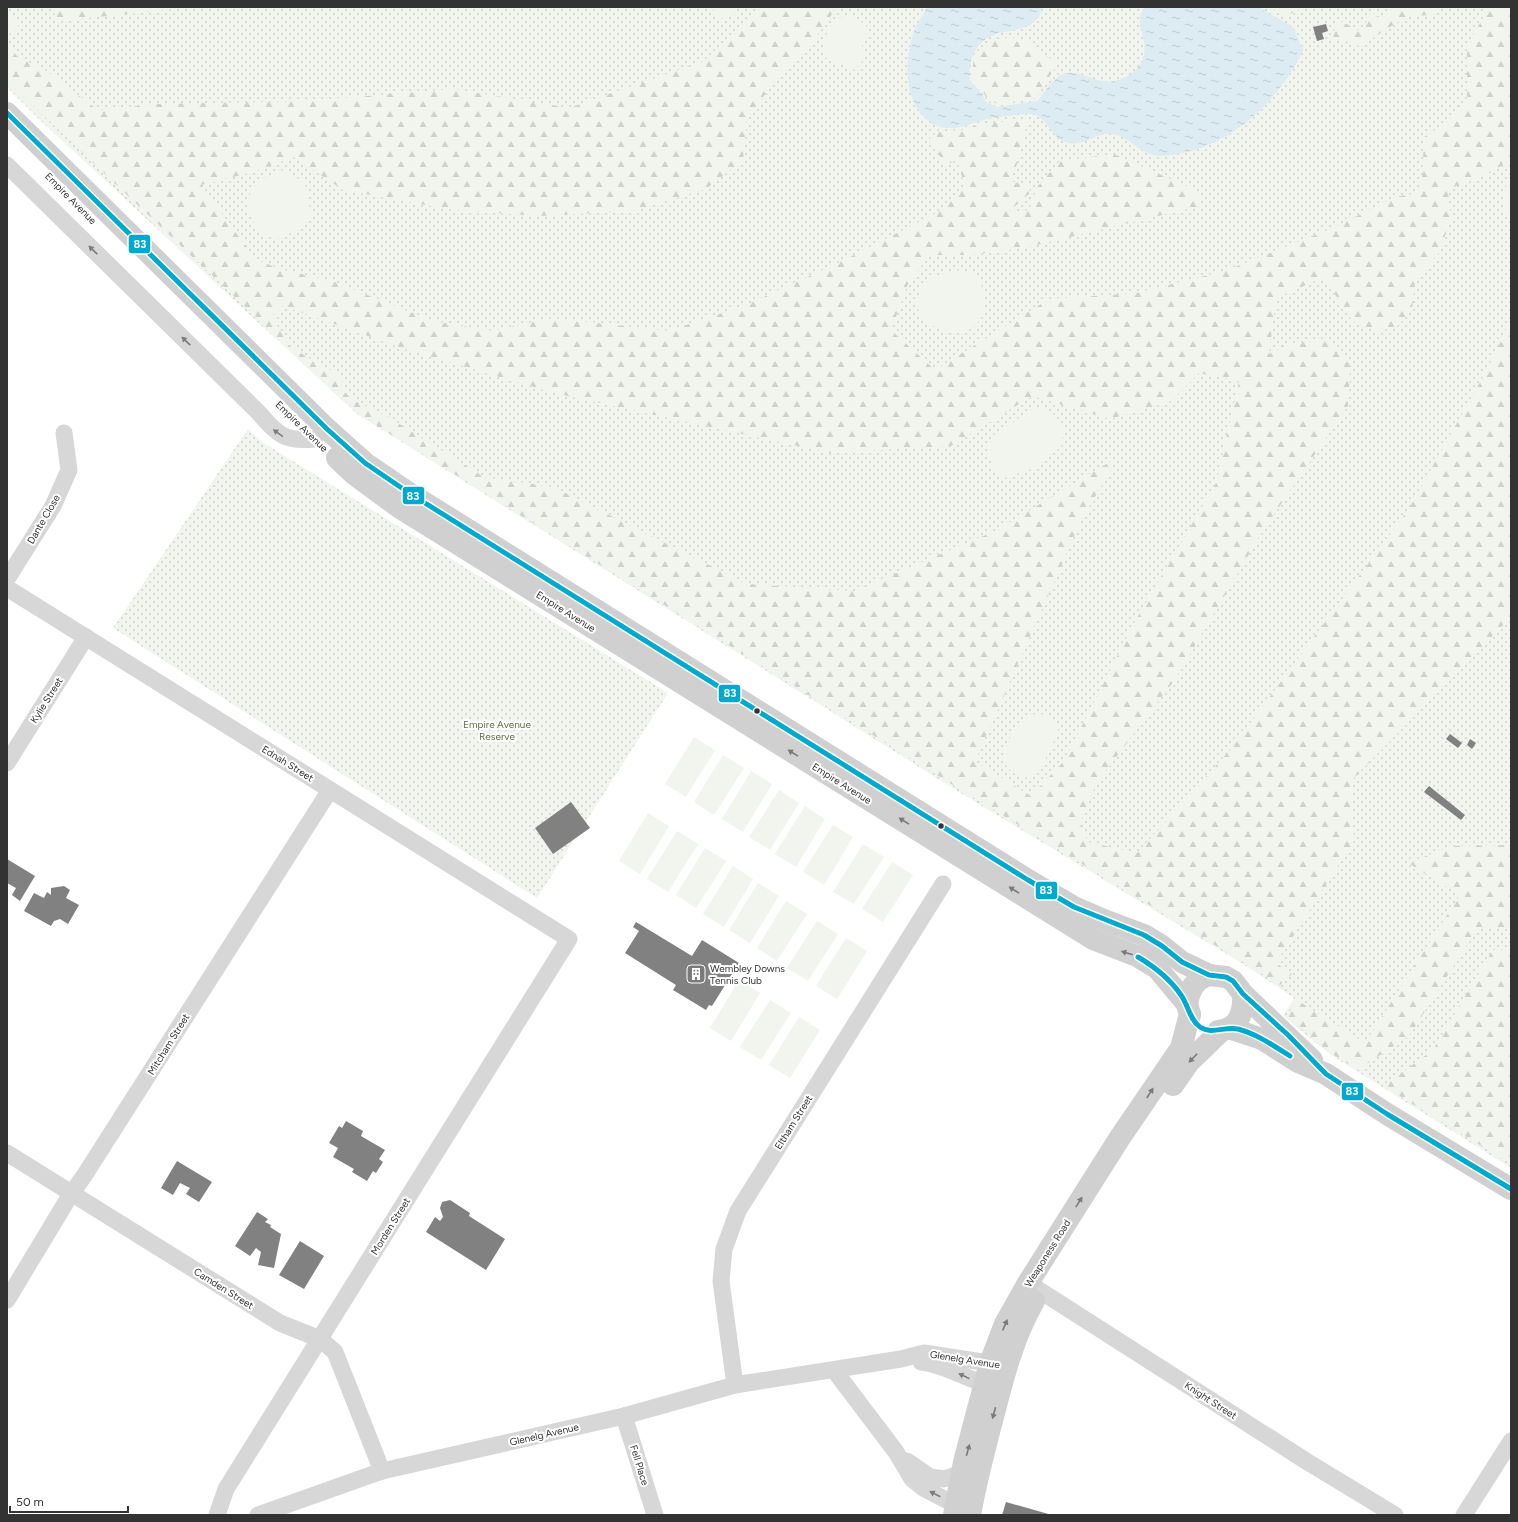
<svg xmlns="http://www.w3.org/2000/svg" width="1518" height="1522" font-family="Figtree,sans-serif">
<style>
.grass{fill:url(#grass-dots)}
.forest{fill:url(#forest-firs);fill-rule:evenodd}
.garden{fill:#f1f5ed}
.water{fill:url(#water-ripples)}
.building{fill:#818181}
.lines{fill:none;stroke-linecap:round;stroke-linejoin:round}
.minor{stroke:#d7d7d7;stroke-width:17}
.secondary{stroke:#d0d0d0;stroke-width:22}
.bus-1-casing{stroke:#fff;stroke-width:8}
.bus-1{stroke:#00a9ce;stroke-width:5}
.oneway{fill:#7d7d7d}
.oneway2{fill:#7a7a7a}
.bus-dot{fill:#333;stroke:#fff;stroke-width:1.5}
.labels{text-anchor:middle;stroke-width:4;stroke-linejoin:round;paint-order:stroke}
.street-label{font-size:10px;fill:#333;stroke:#fff}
.park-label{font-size:10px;fill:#56703f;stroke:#fff}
.poi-label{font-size:10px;fill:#333;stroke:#fff;text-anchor:start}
.line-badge{stroke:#fff;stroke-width:1.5}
.badge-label{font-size:11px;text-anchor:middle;font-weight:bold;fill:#fff}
</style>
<defs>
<pattern id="grass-dots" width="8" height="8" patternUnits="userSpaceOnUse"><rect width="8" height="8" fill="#f1f5ed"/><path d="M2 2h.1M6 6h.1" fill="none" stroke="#cfd2cc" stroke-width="1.8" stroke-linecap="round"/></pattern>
<pattern id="forest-firs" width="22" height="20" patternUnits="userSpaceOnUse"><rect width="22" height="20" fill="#f1f5ed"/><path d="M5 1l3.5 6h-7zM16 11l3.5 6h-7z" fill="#cfd2cc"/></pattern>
<pattern id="water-ripples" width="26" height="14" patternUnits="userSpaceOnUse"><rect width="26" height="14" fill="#ddebf3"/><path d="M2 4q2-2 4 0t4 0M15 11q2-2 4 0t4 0" fill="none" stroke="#becad1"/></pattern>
</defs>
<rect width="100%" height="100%" fill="#fff"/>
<g class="grass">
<polygon points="7,7 1511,7 1511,1168 1331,1055 1283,1016 1294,998 1248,967 959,792 357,414 42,122 7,87"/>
<polygon points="248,429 262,442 668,693 537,898 113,628"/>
</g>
<g class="forest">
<polygon points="7,7 19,27 7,36"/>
<polygon points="51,7 196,7 58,21"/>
<path d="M761 7H837L812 43 780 74 747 119 743 160 706 189 633 211 539 216 453 210 343 190 294 157 253 172 201 185 255 259 280 269 332 281 433 321 492 331 553 318 668 331 746 305 846 259 944 209 965 186 957 160 946 165 928 140 937 132 963 130 981 124 1028 119 1019 159 1010 181 1030 186 1029 194 1006 214 1029 210 1037 187 1060 161 1114 154 1200 192V206L1024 248 971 255H930L908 284 891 330 935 370 1049 299 1136 293 1225 271 1335 227 1395 197 1417 193 1422 178 1424 137 1440 127 1467 98V46L1489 7H1511V160L1486 175 1448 189 1451 219 1439 253 1415 281 1412 309 1399 325 1378 332 1353 322 1324 277 1276 298 1269 354 1290 343 1326 340 1350 364 1348 406 1262 532 1176 678 1096 784 1080 824 1088 842 1137 853 1231 749 1408 510 1488 368 1511 319V617L1351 781 1354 841 1276 963 1292 974 1280 985 961 790 358 414 7 81V45L19 58 44 69 98 110 158 104 305 101 454 89 569 108 704 61ZM283 306 405 349 554 393 830 453 951 446 1032 396 1110 419 1172 401 1199 373 1239 381 1216 483 1134 623 1064 761 1031 796 975 761 1081 521 1118 457 995 531 854 591 747 584 553 487 484 477 385 415 355 401 345 393 341 376 290 347 272 317Z"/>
<polygon points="1267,7 1307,7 1284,16"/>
<polygon points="1391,7 1438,7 1434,15 1407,16 1361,46 1333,39 1336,19 1361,31 1372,12 1381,18 1386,15"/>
<polygon points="1011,37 1032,41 1043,54 1058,63 1036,98 999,104 988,101 982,89 972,79 974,55 989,41"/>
<polygon points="1509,845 1511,847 1511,929 1477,929 1410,1035 1358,1070 1332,1054 1286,1017 1297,1000 1365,1043 1460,895 1408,863 1451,846"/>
<polygon points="1511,949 1511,1164 1383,1086 1433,1050 1493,950"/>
</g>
<g class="garden">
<polygon points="712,7 738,7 734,15 719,19"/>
<path d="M848 15 856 18 866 25 867 36 862 46 864 59 856 70 824 57C824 37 826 22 848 15Z"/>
<path d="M284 170 305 183 311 215 301 229 277 239 257 232 246 204C254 181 261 179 284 170Z"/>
<path d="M1511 177V217L1505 214C1501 201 1503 188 1511 177Z"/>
<path d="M956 270C960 271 965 270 968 272 988 280 990 313 975 326 961 338 936 331 924 319 921 316 919 310 916 306 924 275 928 279 956 270Z"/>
<polygon points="1036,407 1052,412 1064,426 1061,447 1032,469 1004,478 997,474 991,463 987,449 994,435"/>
<path d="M1039 713C1050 718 1056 721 1059 733L1046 755V764C1043 768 1039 772 1035 775 1023 784 1004 770 1003 756 1002 745 1020 722 1030 716 1032 715 1036 714 1039 713Z"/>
<polygon points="694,737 715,750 686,797 665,784"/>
<polygon points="723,755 744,768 714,815 694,802"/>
<polygon points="751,771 772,784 743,832 722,819"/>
<polygon points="779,790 799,803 770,850 749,837"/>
<polygon points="805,806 825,819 796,867 775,854"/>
<polygon points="648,813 669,826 640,874 619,861"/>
<polygon points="833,825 853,837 824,885 803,872"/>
<polygon points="677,831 698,844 668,892 647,879"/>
<polygon points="863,844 884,857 854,904 833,892"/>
<polygon points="705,848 726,861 696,908 676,895"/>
<polygon points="892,862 913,875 883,922 862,909"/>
<polygon points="733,866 753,879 724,927 703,914"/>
<polygon points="758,883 779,896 750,943 729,930"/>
<polygon points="786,901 807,914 777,961 757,948"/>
<polygon points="817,921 838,934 808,981 787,968"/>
<polygon points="846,938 867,951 837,999 816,986"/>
<polygon points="739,980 760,993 731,1041 710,1028"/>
<polygon points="770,1000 791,1013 761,1060 740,1047"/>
<polygon points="799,1017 820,1030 790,1078 769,1065"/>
</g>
<path class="water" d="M927 7H1043C1041 11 1040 17 1036 20 1025 30 1012 30 999 33 975 40 968 59 970 81L979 90 986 102 997 107 1038 101C1044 93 1052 79 1061 75 1083 65 1098 92 1125 77 1129 75 1133 73 1136 70 1158 46 1129 24 1145 7H1258L1293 27 1303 50C1281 98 1236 142 1183 153 1174 155 1163 157 1153 155 1138 151 1129 137 1113 134 1098 131 1086 146 1070 143 1050 141 1048 115 1031 114 1019 114 991 118 980 121 968 124 960 129 948 128 938 128 930 123 924 117 903 95 905 59 914 31 917 23 923 15 927 7Z"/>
<g class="building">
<polygon points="1326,24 1328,31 1322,33 1324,39 1317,41 1313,27"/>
<polygon points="1450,734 1462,743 1458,748 1446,739"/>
<polygon points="1470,739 1476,743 1472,749 1467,745"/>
<polygon points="1429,786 1465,815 1461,820 1424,792"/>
<polygon points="571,802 590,828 553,854 535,828"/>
<polygon points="7,859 35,876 20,901 12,895 16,888 7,883"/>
<polygon points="64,886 70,890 66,898 79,905 68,924 60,919 54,921 51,926 24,911 34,893 44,898 47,892 51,895 51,888"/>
<polygon points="636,922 692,956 702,940 739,963 712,1006 709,1005 706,1010 673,990 676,985 625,953 639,931 633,927"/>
<polygon points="346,1121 363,1131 361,1136 385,1150 379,1159 383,1162 376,1173 373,1171 367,1181 352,1172 354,1169 333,1157 338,1148 329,1143 339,1126 342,1128"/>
<polygon points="177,1161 212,1182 199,1202 186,1194 190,1188 180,1183 173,1195 161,1188"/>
<polygon points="450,1200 470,1213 469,1216 505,1239 486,1270 426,1232 435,1217 440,1221 443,1217 440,1208 442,1202"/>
<polygon points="257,1212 268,1219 265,1222 271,1225 270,1227 281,1234 274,1268 258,1265 261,1252 256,1248 250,1256 235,1246"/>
<polygon points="300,1241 324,1256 304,1289 279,1275"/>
<polygon points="1006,1502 1052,1515 1002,1515"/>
</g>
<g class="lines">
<g class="minor">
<path d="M7 165 259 413C278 435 285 442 315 439"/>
<polyline points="7,579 53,506 69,470 64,433"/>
<polyline points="7,588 569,939 226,1489 217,1515"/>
<polyline points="7,763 86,637"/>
<polyline points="7,1153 280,1323 320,1339 335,1352 382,1471"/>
<polyline points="1028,1283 1306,1461 1395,1515"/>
<polyline points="7,1300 71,1194 84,1176 330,790"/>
<path d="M921 1362C948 1365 970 1382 996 1387"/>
<polyline points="834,1370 896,1452 912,1479 923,1488 950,1502 968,1506"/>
<polyline points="735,1385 721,1281 724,1249 738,1211 943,884"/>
<polyline points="624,1416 655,1515"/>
<polyline points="907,1461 930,1477 944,1479 956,1475 972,1478"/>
<polyline points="258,1515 382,1471 624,1416 735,1385 901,1359 924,1353 1002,1365"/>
<polyline points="1464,1515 1511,1441"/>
</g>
<g class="secondary">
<polyline points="7,113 327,429 365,463 409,493 1028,880 1074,907 1104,920 1144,935 1162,946 1182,962 1209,975"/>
<polyline points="337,458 355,475 400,508 1093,939 1137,956 1157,968 1187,1004"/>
<polyline points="1190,1015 1187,1004 1189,995 1193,986 1200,979 1209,975 1226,977 1233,981 1243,994 1312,1060"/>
<polyline points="1229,1028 1262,1039 1298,1062 1326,1074 1387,1114 1511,1189"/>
<path d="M1218 1031C1239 1029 1244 1012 1243 994"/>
<polyline points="1173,1085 1189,1062 1221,1031"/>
<polyline points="954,1515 964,1462 990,1363 1005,1324 1028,1283 1119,1139 1181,1048 1190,1014"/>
<path d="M970 1515C976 1481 985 1447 994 1413 1004 1374 1014 1336 1034 1301"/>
</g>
<defs>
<g id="bus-1">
<polyline points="7,113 327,429 365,463 409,493 1028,880 1074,907 1144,935 1162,946 1182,962 1209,975 1226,977 1233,981 1243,994 1288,1035 1326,1074 1387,1114 1511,1189"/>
<path d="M1138 957C1155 967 1170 979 1181 995 1188 1005 1190 1020 1200 1027 1212 1035 1225 1026 1238 1029 1257 1034 1274 1046 1290 1056"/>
</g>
</defs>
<use href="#bus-1" class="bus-1-casing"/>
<use href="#bus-1" class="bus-1"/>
</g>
<defs><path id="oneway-solid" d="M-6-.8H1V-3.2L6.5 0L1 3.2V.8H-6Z"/></defs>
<g class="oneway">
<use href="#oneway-solid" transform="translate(93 250) rotate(-136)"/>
<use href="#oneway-solid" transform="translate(186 341) rotate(-136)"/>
<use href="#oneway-solid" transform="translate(278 433) rotate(-144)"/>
<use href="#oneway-solid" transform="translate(964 1376) rotate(-154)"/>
<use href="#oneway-solid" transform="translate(935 1494) rotate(-153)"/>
</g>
<g class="oneway2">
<use href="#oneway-solid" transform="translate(793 753) rotate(-148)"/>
<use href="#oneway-solid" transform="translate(904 821) rotate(-148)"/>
<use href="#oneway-solid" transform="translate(1014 890) rotate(-148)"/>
<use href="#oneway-solid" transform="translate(1127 953) rotate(-163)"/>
<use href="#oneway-solid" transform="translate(1193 1058) rotate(134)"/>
<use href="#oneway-solid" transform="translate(1150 1093) rotate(-57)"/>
<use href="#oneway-solid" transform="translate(1079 1202) rotate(-58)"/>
<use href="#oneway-solid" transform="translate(1005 1325) rotate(-67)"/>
<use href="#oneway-solid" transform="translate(994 1413) rotate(105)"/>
<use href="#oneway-solid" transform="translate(968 1450) rotate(-75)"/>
</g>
<defs>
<symbol id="building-square" viewBox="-11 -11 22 22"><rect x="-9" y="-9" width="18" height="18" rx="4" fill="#7a7a7a" stroke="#fff"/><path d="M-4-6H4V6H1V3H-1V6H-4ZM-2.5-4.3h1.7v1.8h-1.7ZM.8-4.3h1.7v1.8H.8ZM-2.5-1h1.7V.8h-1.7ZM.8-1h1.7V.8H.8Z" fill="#fff"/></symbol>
</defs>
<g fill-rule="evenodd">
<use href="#building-square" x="685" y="963" width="22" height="22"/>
</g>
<g class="bus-dot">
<circle cx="757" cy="711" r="3.5"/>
<circle cx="941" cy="826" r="3.5"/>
</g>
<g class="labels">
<g class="street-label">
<text transform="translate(71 198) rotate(45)" y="4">Empire Avenue</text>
<text transform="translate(302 426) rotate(44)" y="4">Empire Avenue</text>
<text transform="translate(43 519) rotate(-60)" y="4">Dante Close</text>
<text transform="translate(566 611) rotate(32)" y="4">Empire Avenue</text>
<text transform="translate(46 700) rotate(-58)" y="4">Kylie Street</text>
<text transform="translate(288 763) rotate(32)" y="4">Ednah Street</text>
<text transform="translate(842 783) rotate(32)" y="4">Empire Avenue</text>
<text transform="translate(168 1044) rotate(-58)" y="4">Mitcham Street</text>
<text transform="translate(793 1122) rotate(-58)" y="4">Eltham Street</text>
<text transform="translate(390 1226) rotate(-58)" y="4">Morden Street</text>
<text transform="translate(1047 1253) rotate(-58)" y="4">Weaponess Road</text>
<text transform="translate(224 1288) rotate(32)" y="4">Camden Street</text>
<text transform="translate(965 1359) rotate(9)" y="4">Glenelg Avenue</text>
<text transform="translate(1211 1400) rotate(33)" y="4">Knight Street</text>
<text transform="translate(544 1434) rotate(-13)" y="4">Glenelg Avenue</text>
<text transform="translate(640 1465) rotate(73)" y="4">Fell Place</text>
</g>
<g class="park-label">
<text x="497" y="728">Empire Avenue<tspan x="497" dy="12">Reserve</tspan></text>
</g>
<g class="poi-label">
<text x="710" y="972">Wembley Downs<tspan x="710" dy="12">Tennis Club</tspan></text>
</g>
</g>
<g class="line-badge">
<rect x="128" y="234" width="23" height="20" rx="4" fill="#00a9ce"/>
<rect x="402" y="486" width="23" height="19" rx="4" fill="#00a9ce"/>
<rect x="718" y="684" width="23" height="19" rx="4" fill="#00a9ce"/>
<rect x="1035" y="881" width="23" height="19" rx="4" fill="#00a9ce"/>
<rect x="1341" y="1082" width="23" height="19" rx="4" fill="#00a9ce"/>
</g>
<g class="badge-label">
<text x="140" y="248">83</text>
<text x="413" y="500">83</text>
<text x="730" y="697">83</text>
<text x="1046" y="894">83</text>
<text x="1352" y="1095">83</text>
</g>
<rect width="1518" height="1522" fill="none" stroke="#333333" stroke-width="16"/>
<path d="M10 1506v6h118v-6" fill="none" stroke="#333333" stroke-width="2"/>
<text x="16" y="1506" font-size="12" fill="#333333" stroke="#ffffff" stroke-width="3" paint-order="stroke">50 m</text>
</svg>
